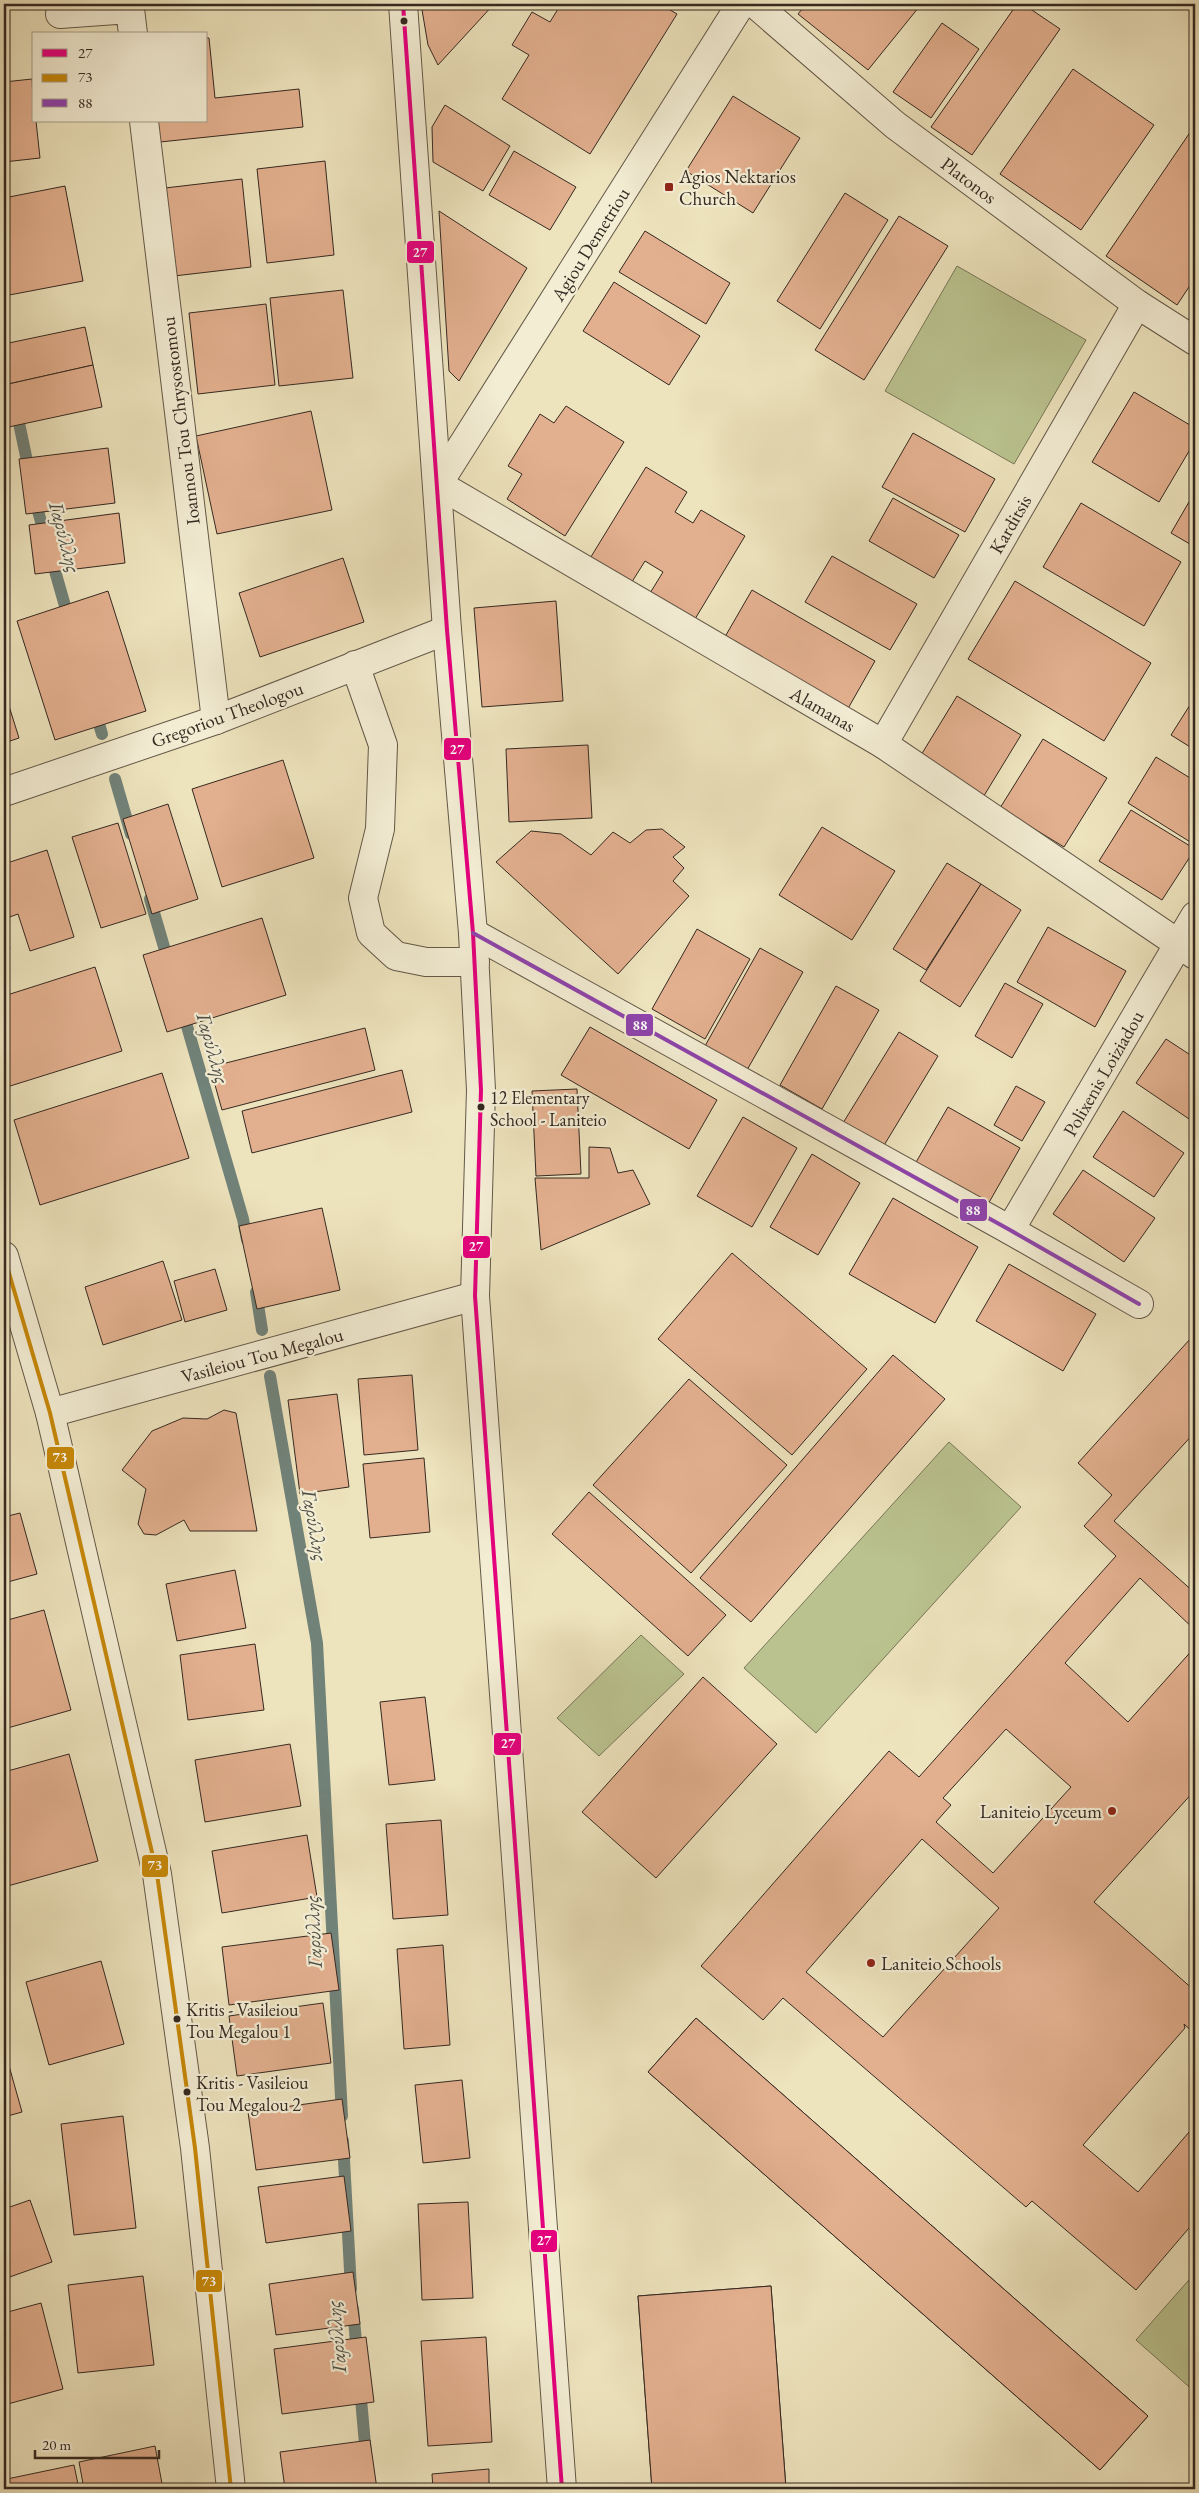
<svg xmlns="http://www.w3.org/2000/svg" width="1199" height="2493" font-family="'EB Garamond',serif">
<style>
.green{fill:#bac38f;stroke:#787658}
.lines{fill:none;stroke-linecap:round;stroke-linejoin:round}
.stream{stroke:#718279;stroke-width:12}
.building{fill:#e3b08f;stroke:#352921;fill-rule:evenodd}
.minor-casing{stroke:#635848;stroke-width:30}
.minor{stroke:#f3edd4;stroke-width:28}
.bus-1-casing{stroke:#f3edd4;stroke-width:8}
.bus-2-casing{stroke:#f3edd4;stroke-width:8}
.bus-3-casing{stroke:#f3edd4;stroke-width:8}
.bus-1{stroke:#e5007d;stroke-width:4}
.bus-2{stroke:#c68708;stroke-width:4}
.bus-3{stroke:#8e44ad;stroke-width:4}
.bus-dot{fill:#352921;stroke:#f3edd4;stroke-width:2}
.poi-dot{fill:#8f2418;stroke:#f3edd4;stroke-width:2}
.labels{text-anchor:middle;stroke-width:4.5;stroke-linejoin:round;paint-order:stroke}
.bus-label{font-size:18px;fill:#352921;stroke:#f3edd4;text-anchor:start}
.poi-label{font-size:19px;fill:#352921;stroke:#f3edd4;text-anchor:start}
.street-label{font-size:19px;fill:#352921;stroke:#f3edd4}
.water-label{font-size:20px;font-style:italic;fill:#4e4e46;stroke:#f3edd4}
.line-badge{stroke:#f3edd4;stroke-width:2}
.badge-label{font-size:14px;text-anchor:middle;font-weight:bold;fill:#fff}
</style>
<rect width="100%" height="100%" fill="#ede3bd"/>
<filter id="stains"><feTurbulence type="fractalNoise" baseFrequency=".004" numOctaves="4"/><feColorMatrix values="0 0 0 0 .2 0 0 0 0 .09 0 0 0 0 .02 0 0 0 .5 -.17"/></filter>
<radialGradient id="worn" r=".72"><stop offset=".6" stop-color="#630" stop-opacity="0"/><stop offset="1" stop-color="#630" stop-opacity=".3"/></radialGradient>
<g class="green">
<polygon points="957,266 1086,340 1014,464 885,391"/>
<polygon points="949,1442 1021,1507 816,1733 744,1668"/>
<polygon points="641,1635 684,1674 599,1756 557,1718"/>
<polygon points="1195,2273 1195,2392 1136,2340"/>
</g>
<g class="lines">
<g class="stream">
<polyline points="16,409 30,475"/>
<polyline points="34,497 69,620"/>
<polyline points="95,711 102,734"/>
<polyline points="115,779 131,834"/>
<polyline points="150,899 169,964"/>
<polyline points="182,1009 243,1219 247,1240"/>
<polyline points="256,1292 262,1330"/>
<polyline points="270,1376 317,1643 342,2116"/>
<polyline points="343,2141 351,2289"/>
<polyline points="353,2309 357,2353"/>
<polyline points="360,2388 369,2489"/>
</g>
</g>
<g class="building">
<polygon points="150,4 182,4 150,7"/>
<polygon points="421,4 494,4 438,65 428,45"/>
<polygon points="561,4 660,4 677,14 590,154 502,99 529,55 512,45 532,12 550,22"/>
<polygon points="806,4 915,4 919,7 868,70 798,14"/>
<polygon points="1017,4 1023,4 1060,29 972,155 931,127"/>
<polygon points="942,23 979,49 931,118 893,92"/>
<polygon points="206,38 209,38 215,98 299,89 303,127 160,142 158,121 206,121"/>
<polygon points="1073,69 1154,125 1081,230 1000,174"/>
<polygon points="32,79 34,121 36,121 40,158 4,162 4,82"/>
<polygon points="733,96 800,138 753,213 686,171"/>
<polygon points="445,105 510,146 483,191 433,162 432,127"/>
<polygon points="1195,125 1195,278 1177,305 1106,256"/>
<polygon points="514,151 576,187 550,230 489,195"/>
<polygon points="325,161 334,255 267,263 257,169"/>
<polygon points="242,179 251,267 174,276 165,188"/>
<polygon points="65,186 83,281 4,296 4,223 6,223 4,198"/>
<polygon points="845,193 888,220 820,329 777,301"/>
<polygon points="439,211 527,268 459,381 449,371"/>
<polygon points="899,216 948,246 864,380 815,350"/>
<polygon points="645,231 730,283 706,324 619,272"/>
<polygon points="614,282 700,336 669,385 583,331"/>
<polygon points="343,290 353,378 279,386 270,298"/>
<polygon points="266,304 275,385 198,394 189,313"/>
<polygon points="85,327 93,365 4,385 4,344"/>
<polygon points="93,365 102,407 4,428 4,385"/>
<polygon points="1134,392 1195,428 1195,441 1159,502 1092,462"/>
<polygon points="566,406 624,442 565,536 507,499 522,474 508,466 540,414 554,423"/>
<polygon points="311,411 332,510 217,534 196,436"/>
<polygon points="913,433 995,479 965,532 882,487"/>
<polygon points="108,448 115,503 26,514 19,459"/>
<polygon points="646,467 687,492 675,512 693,523 701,510 745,536 692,624 647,598 663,572 645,561 630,585 589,560"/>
<polygon points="1193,495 1195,496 1195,547 1171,533"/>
<polygon points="893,498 959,535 934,578 869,541"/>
<polygon points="1081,503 1181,562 1144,626 1043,567"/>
<polygon points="119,513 125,563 35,574 29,525"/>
<polygon points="832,556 917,604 890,650 805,602"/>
<polygon points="343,558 364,622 260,657 239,593"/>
<polygon points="1015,581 1151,663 1104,741 968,659"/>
<polygon points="752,590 875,661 846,712 722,642"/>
<polygon points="108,591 146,711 55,740 17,621"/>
<polygon points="556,601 563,701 482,707 474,608"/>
<polygon points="4,690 19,738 4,743"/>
<polygon points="957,696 1021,735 982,799 918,760"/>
<polygon points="1195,697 1195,750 1171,735"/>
<polygon points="1043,739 1107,778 1064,847 1000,808"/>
<polygon points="588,745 592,818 509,822 506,749"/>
<polygon points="1156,757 1195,781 1195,845 1128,803"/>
<polygon points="283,760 314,858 222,887 192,789"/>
<polygon points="168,804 198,899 152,914 123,819"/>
<polygon points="1131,810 1195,849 1162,900 1099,861"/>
<polygon points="118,823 146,914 101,928 72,837"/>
<polygon points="822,827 895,871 852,940 779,895"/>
<polygon points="662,829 685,847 673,857 684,868 673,881 689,896 618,974 496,862 531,831 561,834 591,855 613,832 630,843 646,830"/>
<polygon points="47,850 74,937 30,951 18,914 4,919 4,864"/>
<polygon points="947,863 981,884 926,970 893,949"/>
<polygon points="981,884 1021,910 960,1007 920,981"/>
<polygon points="262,918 286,995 167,1032 143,955"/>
<polygon points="1048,927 1126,971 1095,1027 1017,982"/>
<polygon points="4,929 10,949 4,951"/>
<polygon points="697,929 750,959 705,1039 652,1009"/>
<polygon points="760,948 803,972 747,1070 705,1046"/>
<polygon points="95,967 122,1051 7,1087 4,1077 4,996"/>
<polygon points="1005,983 1043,1004 1012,1058 975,1036"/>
<polygon points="836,986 879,1010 822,1109 780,1085"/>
<polygon points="590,1027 717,1100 689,1149 561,1075"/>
<polygon points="365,1028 375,1070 222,1110 210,1067"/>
<polygon points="899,1032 938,1056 883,1147 843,1123"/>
<polygon points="1166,1039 1195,1058 1195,1123 1136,1083"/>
<polygon points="402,1070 412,1112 252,1153 242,1111"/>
<polygon points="162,1073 189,1158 40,1205 14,1120"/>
<polygon points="1016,1086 1045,1102 1022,1141 994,1125"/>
<polygon points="577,1089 581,1174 536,1176 532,1091"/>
<polygon points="948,1107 1020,1148 987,1206 915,1164"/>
<polygon points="1123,1111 1184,1153 1154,1197 1093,1157"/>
<polygon points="743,1117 797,1148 752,1227 697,1196"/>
<polygon points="589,1147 610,1148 618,1173 633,1170 650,1204 541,1250 535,1178 589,1178"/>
<polygon points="812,1154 860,1183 818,1255 770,1227"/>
<polygon points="1083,1170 1155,1218 1124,1262 1053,1214"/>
<polygon points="893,1198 978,1247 935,1323 849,1274"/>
<polygon points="322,1208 340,1290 257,1309 239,1226"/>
<polygon points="732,1253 867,1369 792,1455 658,1339"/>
<polygon points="163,1261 182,1320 103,1345 85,1287"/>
<polygon points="1009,1264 1096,1314 1063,1371 976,1321"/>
<polygon points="215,1269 227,1310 185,1322 174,1281"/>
<path d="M1191 1338 1195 1342V1432L1114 1521 1195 1593V1630L1140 1578 1065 1663 1128 1722 1195 1647V1790L1094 1902 1195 1991V2034L1184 2024 1185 2028 1083 2145 1138 2192 1195 2125V2221L1136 2290 1032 2201 1026 2207 783 1998 763 2020 701 1966 889 1751 919 1777 1116 1556 1084 1526 1112 1495 1078 1463ZM1006 1729 1071 1787 993 1873 936 1822 951 1805 943 1798ZM922 1839 999 1908 883 2037 806 1972Z"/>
<polygon points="893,1355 945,1399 751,1622 700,1578"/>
<polygon points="412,1375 418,1450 364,1455 358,1379"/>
<polygon points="689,1379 787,1465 691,1573 593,1485"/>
<polygon points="337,1394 349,1487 300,1494 288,1400"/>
<polygon points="224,1410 236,1413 257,1531 190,1531 184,1520 156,1535 144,1534 138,1524 146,1489 122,1470 152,1431 183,1418 207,1419"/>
<polygon points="424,1458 430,1532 370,1538 363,1464"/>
<polygon points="589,1492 726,1615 688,1656 552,1534"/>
<polygon points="20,1513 37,1574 4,1583 4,1517"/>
<polygon points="235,1570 246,1628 177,1641 166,1584"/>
<polygon points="44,1610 71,1710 4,1729 4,1621"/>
<polygon points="255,1644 264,1710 188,1720 180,1655"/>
<polygon points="703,1677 777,1744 656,1878 582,1812"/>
<polygon points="425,1697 435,1780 389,1785 380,1702"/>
<polygon points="290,1744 301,1806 205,1822 195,1760"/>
<polygon points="69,1754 98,1861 4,1887 4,1772"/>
<polygon points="441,1820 448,1915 393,1919 386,1824"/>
<polygon points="307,1835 317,1897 222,1913 212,1851"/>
<polygon points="331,1933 339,1990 229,2005 222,1947"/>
<polygon points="443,1945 450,2045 404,2049 397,1949"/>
<polygon points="101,1961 124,2044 49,2065 26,1982"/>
<polygon points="323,2003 331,2063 237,2076 229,2016"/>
<polygon points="696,2018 1148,2416 1100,2470 648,2072"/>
<polygon points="696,2018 1148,2416 1100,2470 648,2072"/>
<polygon points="4,2048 22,2112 4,2117"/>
<polygon points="462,2080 470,2158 423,2163 415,2085"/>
<polygon points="342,2099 350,2158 256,2170 248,2112"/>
<polygon points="123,2116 136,2228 74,2235 61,2124"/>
<polygon points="344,2176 351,2231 266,2243 258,2187"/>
<polygon points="30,2200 52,2262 4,2279 4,2209"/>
<polygon points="468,2202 473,2298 422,2300 418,2204"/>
<polygon points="353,2272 360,2324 276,2335 269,2284"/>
<polygon points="143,2276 154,2365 78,2373 68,2285"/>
<polygon points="771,2286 786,2489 652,2489 638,2296"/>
<polygon points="771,2286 786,2489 652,2489 638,2296"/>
<polygon points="41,2303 63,2389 4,2405 4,2313"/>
<polygon points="366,2337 374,2402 282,2414 274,2349"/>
<polygon points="486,2337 492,2442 428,2446 421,2341"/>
<polygon points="370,2440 377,2489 285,2489 280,2452"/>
<polygon points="155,2446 163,2489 84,2489 79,2462"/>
<polygon points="74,2465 79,2489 9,2489 7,2479"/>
<polygon points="489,2469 489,2489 433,2489 432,2474"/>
</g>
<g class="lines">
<defs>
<g id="minor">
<polyline points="403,4 447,630 473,933 481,1090 475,1296 562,2489"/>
<polyline points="755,4 895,125 1137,304 1195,341"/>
<polyline points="60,14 130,9 133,34"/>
<polyline points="144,121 216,720"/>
<polyline points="438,484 883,744 1195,955"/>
<polyline points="438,484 741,4"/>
<polyline points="355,665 383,745 380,829 363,898 371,933 396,956 426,962 475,962"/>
<polyline points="883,744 1137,304"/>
<polyline points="4,792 216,720 447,630"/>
<polyline points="473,933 1010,1230 1139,1304"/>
<polyline points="1010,1230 1195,916"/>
<polyline points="4,1256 50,1413 157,1874 195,2148 231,2489"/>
<polyline points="50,1413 475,1296"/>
</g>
</defs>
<use href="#minor" class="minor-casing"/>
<use href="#minor" class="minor"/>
<defs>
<polyline id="bus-1" points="403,4 447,630 473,933 481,1090 475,1296 562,2489"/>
<polyline id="bus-2" points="4,1256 50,1413 157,1874 195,2148 231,2489"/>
<polyline id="bus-3" points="473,933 1010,1230 1139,1304"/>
</defs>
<use href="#bus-1" class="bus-1-casing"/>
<use href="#bus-2" class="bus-2-casing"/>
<use href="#bus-3" class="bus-3-casing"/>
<use href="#bus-1" class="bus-1"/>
<use href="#bus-2" class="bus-2"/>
<use href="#bus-3" class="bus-3"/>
</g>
<g class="bus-dot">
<circle cx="404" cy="21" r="4.5"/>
<circle cx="481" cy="1107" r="4.5"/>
<circle cx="177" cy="2019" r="4.5"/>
<circle cx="187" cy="2092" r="4.5"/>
</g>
<g class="poi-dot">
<rect x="664" y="182" width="10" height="10" rx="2.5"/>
<circle cx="1112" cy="1811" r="5"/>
<circle cx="871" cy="1963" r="5"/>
</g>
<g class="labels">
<g class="bus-label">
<text x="490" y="1104">12 Elementary<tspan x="490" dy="22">School - Laniteio</tspan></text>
<text x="186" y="2016">Kritis - Vasileiou<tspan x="186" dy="22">Tou Megalou 1</tspan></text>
<text x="196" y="2089">Kritis - Vasileiou<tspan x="196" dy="22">Tou Megalou 2</tspan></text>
</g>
<g class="poi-label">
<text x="679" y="183">Agios Nektarios<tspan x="679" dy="22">Church</tspan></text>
<text x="1102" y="1818" text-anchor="end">Laniteio Lyceum</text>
<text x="881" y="1970">Laniteio Schools</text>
</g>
<g class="street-label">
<text transform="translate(969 180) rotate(37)" y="7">Platonos</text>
<text transform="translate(590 244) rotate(-58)" y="7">Agiou Demetriou</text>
<text transform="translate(180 421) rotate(-97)" y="7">Ioannou Tou Chrysostomou</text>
<text transform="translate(1010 524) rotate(-60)" y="7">Karditsis</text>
<text transform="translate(823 709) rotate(30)" y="7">Alamanas</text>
<text transform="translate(227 714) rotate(-20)" y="7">Gregoriou Theologou</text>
<text transform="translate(1103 1073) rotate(-60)" y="7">Polixenis Loiziadou</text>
<text transform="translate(262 1355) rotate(-15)" y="7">Vasileiou Tou Megalou</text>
</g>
<g class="water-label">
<text transform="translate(65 537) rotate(75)" y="7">Γαρύλλης</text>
<text transform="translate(213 1048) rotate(74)" y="7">Γαρύλλης</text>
<text transform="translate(315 1525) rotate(80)" y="7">Γαρύλλης</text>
<text transform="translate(313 1932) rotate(-93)" y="7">Γαρύλλης</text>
<text transform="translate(336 2337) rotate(-95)" y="7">Γαρύλλης</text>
</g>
</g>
<g class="line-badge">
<rect x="406" y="240" width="29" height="24" rx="5" fill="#e5007d"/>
<rect x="443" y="737" width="29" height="24" rx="5" fill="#e5007d"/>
<rect x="625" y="1013" width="29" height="24" rx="5" fill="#8e44ad"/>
<rect x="959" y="1198" width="29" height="24" rx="5" fill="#8e44ad"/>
<rect x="462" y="1235" width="29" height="24" rx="5" fill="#e5007d"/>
<rect x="46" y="1446" width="29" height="24" rx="5" fill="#c68708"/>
<rect x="493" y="1732" width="29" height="24" rx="5" fill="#e5007d"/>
<rect x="141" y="1854" width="28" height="24" rx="5" fill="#c68708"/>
<rect x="530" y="2229" width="28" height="24" rx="5" fill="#e5007d"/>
<rect x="195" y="2269" width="28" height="24" rx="5" fill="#c68708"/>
</g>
<g class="badge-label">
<text x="420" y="257">27</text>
<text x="457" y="754">27</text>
<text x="640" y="1030">88</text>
<text x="973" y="1215">88</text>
<text x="476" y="1251">27</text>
<text x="60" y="1462">73</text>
<text x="508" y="1748">27</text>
<text x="155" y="1870">73</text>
<text x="544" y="2245">27</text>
<text x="209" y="2286">73</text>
</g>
<rect width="1199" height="2493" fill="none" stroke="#ede3bd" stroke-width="20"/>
<rect x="5" y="5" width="1189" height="2483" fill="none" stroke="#352921" stroke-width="2.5"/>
<rect x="10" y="10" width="1179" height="2473" fill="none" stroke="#352921"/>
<rect x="32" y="32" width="175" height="90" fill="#f3edd4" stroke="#a79f8c"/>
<rect x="42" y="49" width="25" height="8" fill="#e5007d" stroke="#a79f8c"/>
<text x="78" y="58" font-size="15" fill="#352921">27</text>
<rect x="42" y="74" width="25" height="8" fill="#c68708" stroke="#a79f8c"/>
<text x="78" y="82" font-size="15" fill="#352921">73</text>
<rect x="42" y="99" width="25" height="8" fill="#8e44ad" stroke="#a79f8c"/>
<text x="78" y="108" font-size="15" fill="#352921">88</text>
<path d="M35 2450v8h124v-8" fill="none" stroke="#352921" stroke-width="2.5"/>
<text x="42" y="2450" font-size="15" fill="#352921" stroke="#f3edd4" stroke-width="4" paint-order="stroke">20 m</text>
<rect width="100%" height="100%" filter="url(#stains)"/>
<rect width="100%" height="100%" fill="url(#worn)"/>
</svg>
